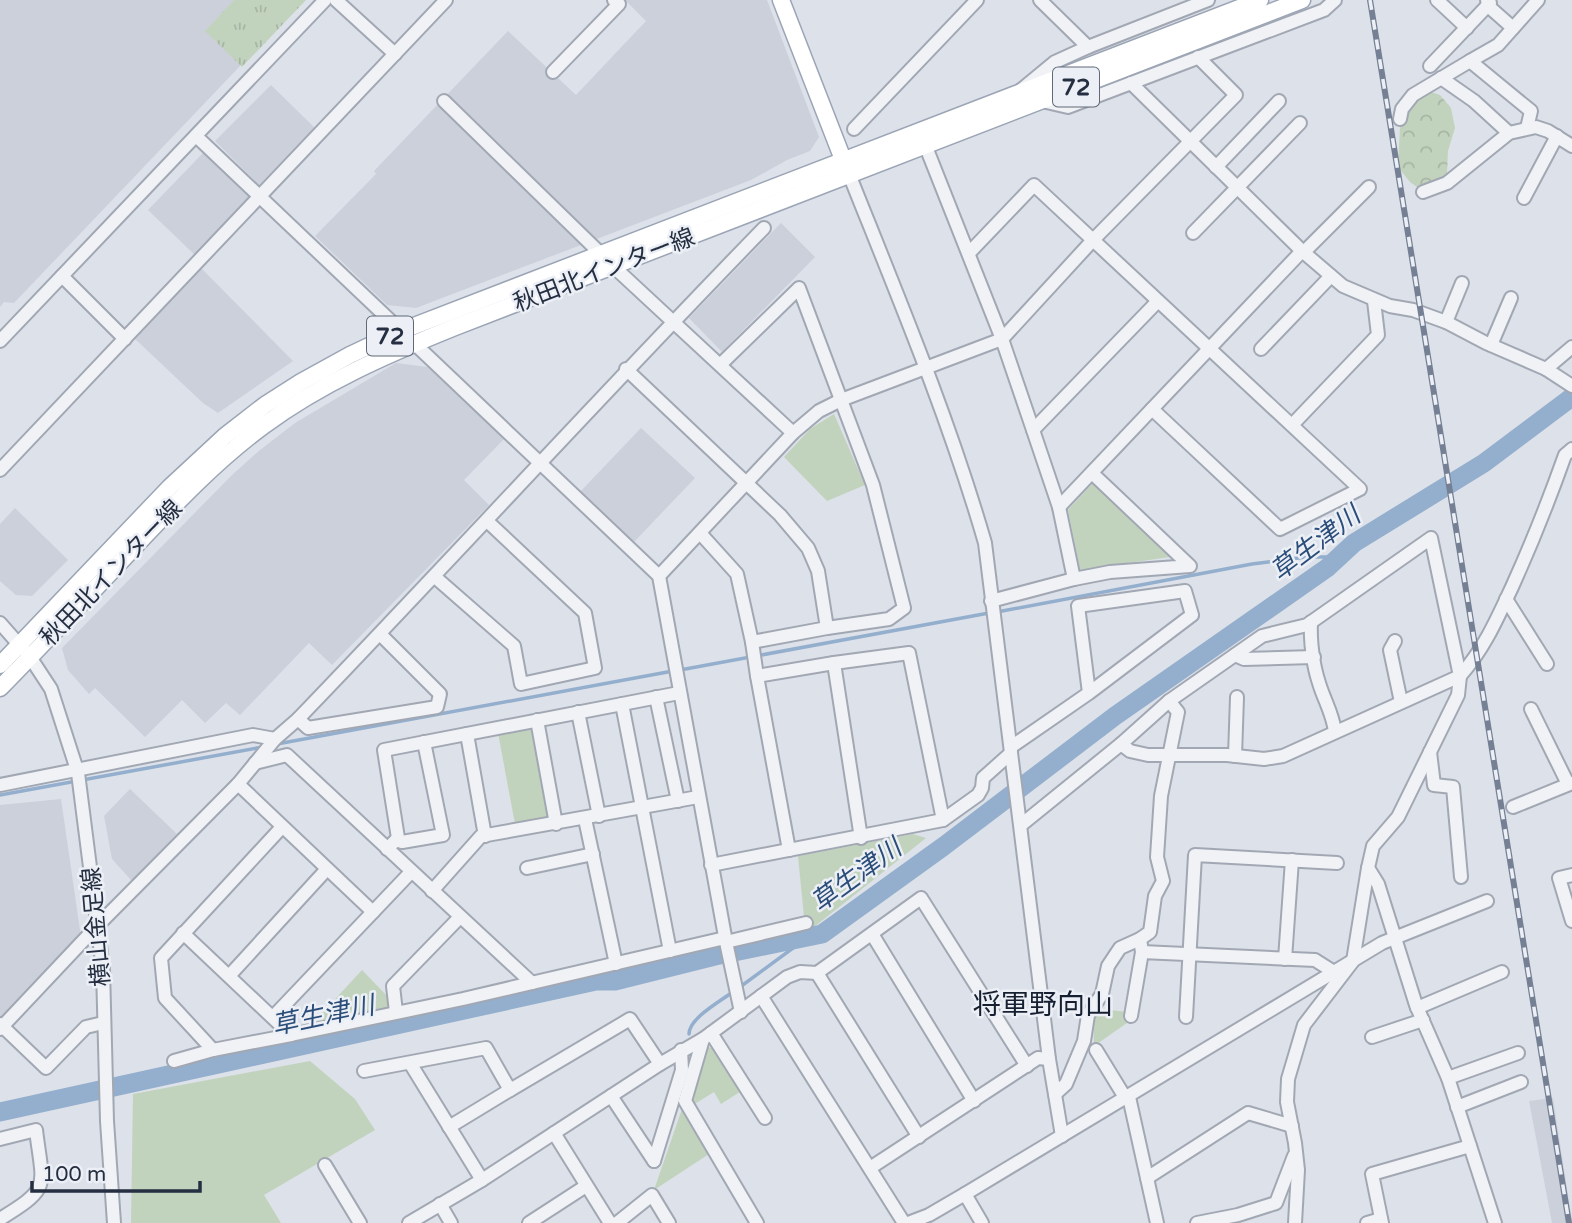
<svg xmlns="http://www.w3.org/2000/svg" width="1572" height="1223" font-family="'Varela Round','Noto Sans JP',sans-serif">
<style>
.built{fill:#cbd0db}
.grass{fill:url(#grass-tufts)}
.forest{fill:url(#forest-crowns)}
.park{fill:#c2d3bd}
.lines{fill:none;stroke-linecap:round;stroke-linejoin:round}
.stream{stroke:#93afcd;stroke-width:3.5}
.river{stroke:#93afcd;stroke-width:19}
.minor-casing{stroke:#a2a8b3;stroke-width:16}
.major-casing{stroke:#9ba5b5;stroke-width:19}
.minor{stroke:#f0f2f6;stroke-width:12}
.major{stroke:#fff;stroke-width:16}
.rail-casing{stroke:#758094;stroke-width:6}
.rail{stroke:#ecf0f6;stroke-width:3.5;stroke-dasharray:10;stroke-linecap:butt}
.labels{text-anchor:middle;stroke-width:5;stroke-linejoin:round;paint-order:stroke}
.shield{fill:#ecf0f6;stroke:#616977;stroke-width:2}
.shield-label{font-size:23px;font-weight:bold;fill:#252f41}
.street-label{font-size:24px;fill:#252f41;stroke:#ecf0f6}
.water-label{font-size:26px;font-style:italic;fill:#2b4d79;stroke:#ecf0f6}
.quarter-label{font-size:28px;fill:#172031;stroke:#ecf0f6}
</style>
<defs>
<pattern id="grass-tufts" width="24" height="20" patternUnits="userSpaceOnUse" patternTransform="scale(1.75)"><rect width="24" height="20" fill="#c2d3bd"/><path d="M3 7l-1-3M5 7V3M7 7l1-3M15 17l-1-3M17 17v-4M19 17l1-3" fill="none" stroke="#a7b5a4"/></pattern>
<pattern id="forest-crowns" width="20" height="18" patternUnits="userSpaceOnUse" patternTransform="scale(1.75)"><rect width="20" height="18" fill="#c2d3bd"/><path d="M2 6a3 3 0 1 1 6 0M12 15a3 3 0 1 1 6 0" fill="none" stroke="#a7b5a4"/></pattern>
</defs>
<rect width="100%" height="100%" fill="#dde1e9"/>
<g class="built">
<polygon points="0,0 303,0 14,303 4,302 0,307"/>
<polygon points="625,0 767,0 819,137 810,151 787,160 751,180 416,308 387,305 315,236 376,174 374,171 508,31 576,95 646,21"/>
<polygon points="271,85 317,130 261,187 215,141"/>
<polygon points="204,152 251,198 195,255 148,210"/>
<polygon points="781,223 815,257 722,352 689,318"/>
<polygon points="200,267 293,361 218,413 203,403 134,338"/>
<polygon points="396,363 427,367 505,438 464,480 489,505 332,665 309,643 240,715 226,703 205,723 182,700 145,737 95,688 89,694 68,670 62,648 232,475 260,450 295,423"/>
<polygon points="641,428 695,478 633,543 580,492"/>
<polygon points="15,508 68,560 32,596 16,595 0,581 0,524"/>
<polygon points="130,789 177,834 132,881 112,859 104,816"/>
<polygon points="61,799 81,937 3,1019 0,1017 0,805"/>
<polygon points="1553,1098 1572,1221 1572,1223 1552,1223 1529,1101"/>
</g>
<polygon class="grass" points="234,0 306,0 242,67 205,31"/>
<polygon class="forest" points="1425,90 1440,95 1451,108 1455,128 1448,151 1447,173 1441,181 1429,186 1417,187 1410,182 1398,167 1400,127 1415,99"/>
<g class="park">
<polygon points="834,414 865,485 827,501 784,457 810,429"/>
<polygon points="1093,483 1170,557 1080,570 1068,510"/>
<polygon points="531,726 535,730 550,813 547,818 515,824 498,733"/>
<polygon points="913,834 926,838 814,927 804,917 798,856"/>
<polygon points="362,970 387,996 388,1009 314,1022"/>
<polygon points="1099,1009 1129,1012 1127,1023 1094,1046 1093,1016"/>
<polygon points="708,1047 716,1049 743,1090 721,1104 714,1092 693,1105 690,1099"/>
<polygon points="310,1061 355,1099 375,1130 264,1195 281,1223 131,1223 133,1094"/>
<polygon points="683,1106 709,1154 654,1190"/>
</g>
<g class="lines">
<g class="stream">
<polyline points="997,612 1252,564 1306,557 1338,557"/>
<polyline points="680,670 989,613"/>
<polyline points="277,744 673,671"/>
<polyline points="0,795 263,747"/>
<polyline points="740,987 808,937"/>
<path d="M689 1034C689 1018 721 1001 734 991"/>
</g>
<polyline class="river" points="0,1112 596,981 615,981 715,956 822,934 944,846 1115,716 1327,568 1354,543 1484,463 1572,397"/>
<defs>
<g id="minor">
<polyline points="336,0 395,54"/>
<polyline points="1040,0 1088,47"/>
<polyline points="1437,0 1467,28"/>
<polyline points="1487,5 1513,28"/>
<polyline points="1470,61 1498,45 1538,0"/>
<polyline points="1430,66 1490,3 1487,0"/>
<polyline points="553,72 619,4 614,0"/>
<polyline points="1441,78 1474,101 1509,133"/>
<polyline points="1131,83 1302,251 1343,286 1390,306 1413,310 1446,322 1486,343 1546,369 1572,386"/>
<polyline points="1021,90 1055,62 1088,47 1208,0"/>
<polyline points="444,101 601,254"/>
<polyline points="1042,101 1068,107 1324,10 1335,0"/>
<polyline points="1400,119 1402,109 1413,95 1470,61 1531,111 1527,128"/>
<polyline points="854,129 977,0"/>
<polyline points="196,136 659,576 726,942 741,1012"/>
<polyline points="926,147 1002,339 1033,430 1059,507 1074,579"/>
<polyline points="1216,167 1279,101"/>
<path d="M847 169C896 292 948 415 985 543L1049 1059 1062 1136"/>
<polyline points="1423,192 1447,183 1509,133 1536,127 1548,131 1572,146"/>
<polyline points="1524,198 1557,136"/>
<polyline points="1193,233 1300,123"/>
<polyline points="1304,252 1369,187"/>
<polyline points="969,253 1034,185 1360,489 1280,529 1152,409"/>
<polyline points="614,267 793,433"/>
<polyline points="62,276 125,339"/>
<polyline points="1446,322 1462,283"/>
<polyline points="0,341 325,0"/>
<polyline points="1491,345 1511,298"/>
<polyline points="1261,349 1331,276"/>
<polyline points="626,369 780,515 808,548 818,571 827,628 889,619 904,608 873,485 799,288 721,364"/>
<polyline points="1546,369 1572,347"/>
<polyline points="1292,425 1378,335 1374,301"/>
<polyline points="1033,430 1158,301"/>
<polyline points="0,470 446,0"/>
<polyline points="1059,507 1302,251"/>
<polyline points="700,533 737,574 752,642 827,628"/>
<polyline points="659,576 793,433 819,411 841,400 1002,339 1093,240 1236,95 1198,57"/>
<polyline points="435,577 514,646 521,684 595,668 585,613 487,521"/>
<polyline points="1506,599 1547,664"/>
<polyline points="991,601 1074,579 1110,572 1190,566 1092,473"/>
<path d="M1311 622C1310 641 1313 665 1319 683 1324 700 1333 714 1335 732"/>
<polyline points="0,623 30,657 51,689 78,773 103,969 107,1121 114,1223"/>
<polyline points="1395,641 1390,650 1401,702"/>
<polyline points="752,642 757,676"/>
<polyline points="1235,655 1244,659 1314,657"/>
<polyline points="656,697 678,801"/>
<polyline points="622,704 670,951"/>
<polyline points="1531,709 1568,784"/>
<polyline points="578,712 599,816"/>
<polyline points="298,719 308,728 437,707 440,694 380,634"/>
<polyline points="537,720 556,824"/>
<polyline points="467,734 485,836"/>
<polyline points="1121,744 1169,701 1262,636 1307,625 1431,538 1460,676 1458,695 1398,817 1373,846 1368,868 1378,884 1416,1005 1448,1078 1495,1223"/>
<polyline points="1011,747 1089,693 1192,615 1185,591 1078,606 1089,693"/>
<polyline points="1430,752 1434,785 1453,787 1461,877"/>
<polyline points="1235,756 1237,697"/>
<polyline points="255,763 287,755 532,983"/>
<polyline points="238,784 373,912"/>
<polyline points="0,785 253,735 275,739"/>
<polyline points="1513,807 1572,783"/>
<polyline points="585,819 616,964"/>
<path d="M1021 825 1121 744 1130 751 1148 755H1227L1264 759 1283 756 1460 676C1484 649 1497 619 1512 587 1532 543 1549 500 1565 455L1572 449"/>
<polyline points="861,838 834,663 909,653 943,820"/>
<polyline points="396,840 402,842 443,835 424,742"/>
<polyline points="387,849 398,838 384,750 679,693"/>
<polyline points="789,850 757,676 834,663"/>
<polyline points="711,865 943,820 978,795 982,788 983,778 1011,753"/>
<polyline points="527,868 593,854"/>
<polyline points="1572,875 1559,878 1572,921"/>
<polyline points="432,891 481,836 698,797"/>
<polyline points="183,933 291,1035 463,999 725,938"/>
<polyline points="872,934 974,1101"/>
<polyline points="726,942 806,923"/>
<polyline points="1142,952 1140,939 1150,932 1155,896 1163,881 1157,857 1161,796 1178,712 1169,701"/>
<polyline points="1285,959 1292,860"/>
<polyline points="817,973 919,1137"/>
<polyline points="229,976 327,869"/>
<polyline points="761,996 904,1223"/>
<polyline points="1417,1008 1502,972"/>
<polyline points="396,1012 393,986 460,917"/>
<polyline points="1131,1016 1142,952 1315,960 1334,972"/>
<polyline points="273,1017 411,872"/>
<polyline points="1186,1017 1195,855 1337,863"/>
<polyline points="0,1024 46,1068 86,1027 103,1023"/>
<path d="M0 1029 98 925 238 784 275 739 298 719C454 557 606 390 764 228"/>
<polyline points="711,1033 765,1118"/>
<polyline points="1372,1037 1423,1020"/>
<polyline points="703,1039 685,1101 757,1223"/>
<polyline points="213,1050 291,1035"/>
<polyline points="1096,1050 1126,1099"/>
<polyline points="174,1061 213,1050 165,998 161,958 282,827"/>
<polyline points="410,1063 482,1180"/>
<polyline points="364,1071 486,1048 510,1090 630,1019 660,1064"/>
<polyline points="1448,1078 1518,1053"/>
<polyline points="1055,1094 1066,1084 1084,1041 1088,1015 1102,994 1108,966 1120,948 1140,939"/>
<polyline points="611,1096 654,1161"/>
<polyline points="1129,1097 1157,1223"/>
<polyline points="1457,1107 1521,1082"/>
<polyline points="449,1127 510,1090"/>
<polyline points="554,1133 610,1223"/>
<path d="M0 1139 36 1130C43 1188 52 1187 0 1219"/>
<polyline points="654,1161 682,1070 681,1050"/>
<polyline points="325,1165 360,1223"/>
<polyline points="870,1168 1038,1058 1049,1059"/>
<polyline points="1147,1178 1248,1113 1292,1126"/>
<polyline points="965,1194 982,1223"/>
<polyline points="440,1204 451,1223"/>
<polyline points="409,1223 482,1180 660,1064 703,1039 787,977 800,972 817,973 921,898 1027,1066"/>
<polyline points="529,1223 586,1186"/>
<polyline points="617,1223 652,1195 669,1223"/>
<polyline points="908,1223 929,1215 965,1194 1382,943 1487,901"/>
<polyline points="1197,1223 1238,1215 1276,1203 1294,1156"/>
<polyline points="1295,1223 1298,1170 1295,1143 1287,1102 1288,1079 1304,1025 1353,961 1368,868"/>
<polyline points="1367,1223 1381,1219"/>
<polyline points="1382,1223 1372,1174 1470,1146"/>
</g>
<g id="major">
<polyline points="781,0 844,162"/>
<polyline points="0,665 170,487 225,436 265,405 301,382 350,355 401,331 1260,0"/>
<path d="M0 688C47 640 93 591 139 542 178 501 217 460 263 426 321 383 388 354 455 327L1302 0"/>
</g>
</defs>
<use href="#minor" class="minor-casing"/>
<use href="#major" class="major-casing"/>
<use href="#minor" class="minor"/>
<use href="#major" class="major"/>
<defs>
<polyline id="rail" points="1370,0 1569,1223"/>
</defs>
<use href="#rail" class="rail-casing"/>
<use href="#rail" class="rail"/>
</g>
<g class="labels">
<g class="shield">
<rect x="1053" y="67.5" width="46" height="39" rx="5"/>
<rect x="367" y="316.5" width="46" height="39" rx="5"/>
</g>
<g class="shield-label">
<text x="1076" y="95">72</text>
<text x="390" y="344">72</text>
</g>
<g class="street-label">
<text transform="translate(604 270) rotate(-21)" y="8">秋田北インター線</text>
<text transform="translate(111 573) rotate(-46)" y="8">秋田北インター線</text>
<text transform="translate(96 927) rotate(-95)" y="8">横山金足線</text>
</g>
<g class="water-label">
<text transform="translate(1315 543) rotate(-37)" y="9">草生津川</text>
<text transform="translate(856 875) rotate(-36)" y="9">草生津川</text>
<text transform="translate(323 1015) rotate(-12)" y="9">草生津川</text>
</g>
<g class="quarter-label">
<text x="1043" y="1014">将軍野向山</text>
</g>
</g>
<path d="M32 1181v10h168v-10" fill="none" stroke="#252f41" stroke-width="3.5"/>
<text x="42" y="1181" font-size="21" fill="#252f41" stroke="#ecf0f6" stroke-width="5" paint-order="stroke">100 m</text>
</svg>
